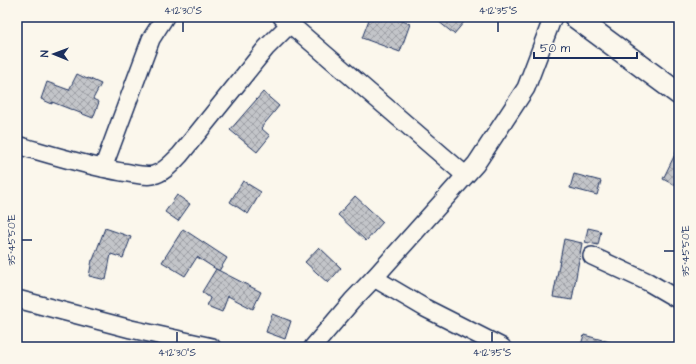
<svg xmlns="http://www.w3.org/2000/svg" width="696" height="364" font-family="'Architects Daughter',sans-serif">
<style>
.building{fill:url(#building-cross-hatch);stroke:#1b2f5e}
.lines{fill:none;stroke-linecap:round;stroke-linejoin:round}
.minor-casing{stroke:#1b2f5e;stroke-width:20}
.tertiary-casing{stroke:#1b2f5e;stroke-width:24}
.minor{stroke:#fbf7ec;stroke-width:17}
.tertiary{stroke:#fbf7ec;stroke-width:21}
.ticks{fill:none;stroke:#1b2f5e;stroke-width:1.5}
.neatline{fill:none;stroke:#1b2f5e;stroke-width:1.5}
.ticks-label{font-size:10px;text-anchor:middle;fill:#1b2f5e}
</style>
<defs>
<pattern id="building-cross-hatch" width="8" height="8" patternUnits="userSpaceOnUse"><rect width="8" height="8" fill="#c3c5c9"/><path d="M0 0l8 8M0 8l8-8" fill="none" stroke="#9ea0a6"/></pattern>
</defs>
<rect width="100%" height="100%" fill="#fbf7ec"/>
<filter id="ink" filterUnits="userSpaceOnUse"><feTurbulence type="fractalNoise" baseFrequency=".025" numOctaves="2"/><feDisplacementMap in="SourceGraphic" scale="8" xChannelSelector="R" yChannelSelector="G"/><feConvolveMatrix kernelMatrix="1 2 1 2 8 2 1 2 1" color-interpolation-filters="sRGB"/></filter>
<g filter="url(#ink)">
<g class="building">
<polygon points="370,17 392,17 410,24 400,52 362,38"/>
<polygon points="433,17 459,17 464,22 454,34"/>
<polygon points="77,74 87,79 88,78 101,84 93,99 99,102 93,118 52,102 52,104 41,99 47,82 69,90"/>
<polygon points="263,92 279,106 261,128 270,136 257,152 230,130"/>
<polygon points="679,146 679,175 674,185 663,179"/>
<polygon points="574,174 601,181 597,195 570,188"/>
<polygon points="243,181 261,192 248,214 230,202"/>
<polygon points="177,195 190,204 178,221 165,212"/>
<polygon points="355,196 383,222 366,241 338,215"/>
<polygon points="105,228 131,237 123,258 111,254 106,280 89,276 92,260 93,260"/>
<polygon points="588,228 601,231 598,245 585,242"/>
<polygon points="183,229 227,258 219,271 197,257 185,276 162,262"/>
<polygon points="564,239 582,243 572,300 553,297"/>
<polygon points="319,247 341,268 328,283 305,262"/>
<polygon points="216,269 261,292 253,309 228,296 222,312 207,306 210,298 202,292"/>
<polygon points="272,314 291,321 285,339 266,332"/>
<polygon points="584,335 617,344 616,347 587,347 581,345"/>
</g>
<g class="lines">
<defs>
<g id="minor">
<polyline points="282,17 465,175"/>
<path d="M17 145C52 155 86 166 122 172 132 173 143 177 153 175 164 173 172 163 180 155L266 48 290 24"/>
<polyline points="103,168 151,39 165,17"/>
<polyline points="592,256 648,282 679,300"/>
<polyline points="374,278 425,308 502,347"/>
<polyline points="17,299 131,329 212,347"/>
<polyline points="313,347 352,301 374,278 476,164 526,88 553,17"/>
</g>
<polyline id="tertiary" points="575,17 679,94"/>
</defs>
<use href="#minor" class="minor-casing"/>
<use href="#tertiary" class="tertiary-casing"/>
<use href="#minor" class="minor"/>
<use href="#tertiary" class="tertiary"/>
</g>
</g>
<path class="ticks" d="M183 32V22M498 32V22M22 240H32M664 251H674M177 342V332M492 342V332"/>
<rect width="696" height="364" fill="none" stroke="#fbf7ec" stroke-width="44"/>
<g transform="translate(54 54) rotate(271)" stroke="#fbf7ec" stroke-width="3" paint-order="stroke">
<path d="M0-3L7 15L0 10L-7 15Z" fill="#1b2f5e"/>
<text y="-6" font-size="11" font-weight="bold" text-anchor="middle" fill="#1b2f5e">N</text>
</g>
<path d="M534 52v6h103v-6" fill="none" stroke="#1b2f5e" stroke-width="2"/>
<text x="540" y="52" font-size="12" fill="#1b2f5e" stroke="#fbf7ec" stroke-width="3" paint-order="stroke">50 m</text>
<rect x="22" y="22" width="652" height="320" class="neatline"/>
<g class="ticks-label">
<text x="183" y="14">4°12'30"S</text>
<text x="498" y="14">4°12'35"S</text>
<text transform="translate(11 240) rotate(-90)" y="4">35°45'50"E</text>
<text transform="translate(685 251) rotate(-90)" y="4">35°45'50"E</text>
<text x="177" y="356">4°12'30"S</text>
<text x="492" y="356">4°12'35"S</text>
</g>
</svg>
